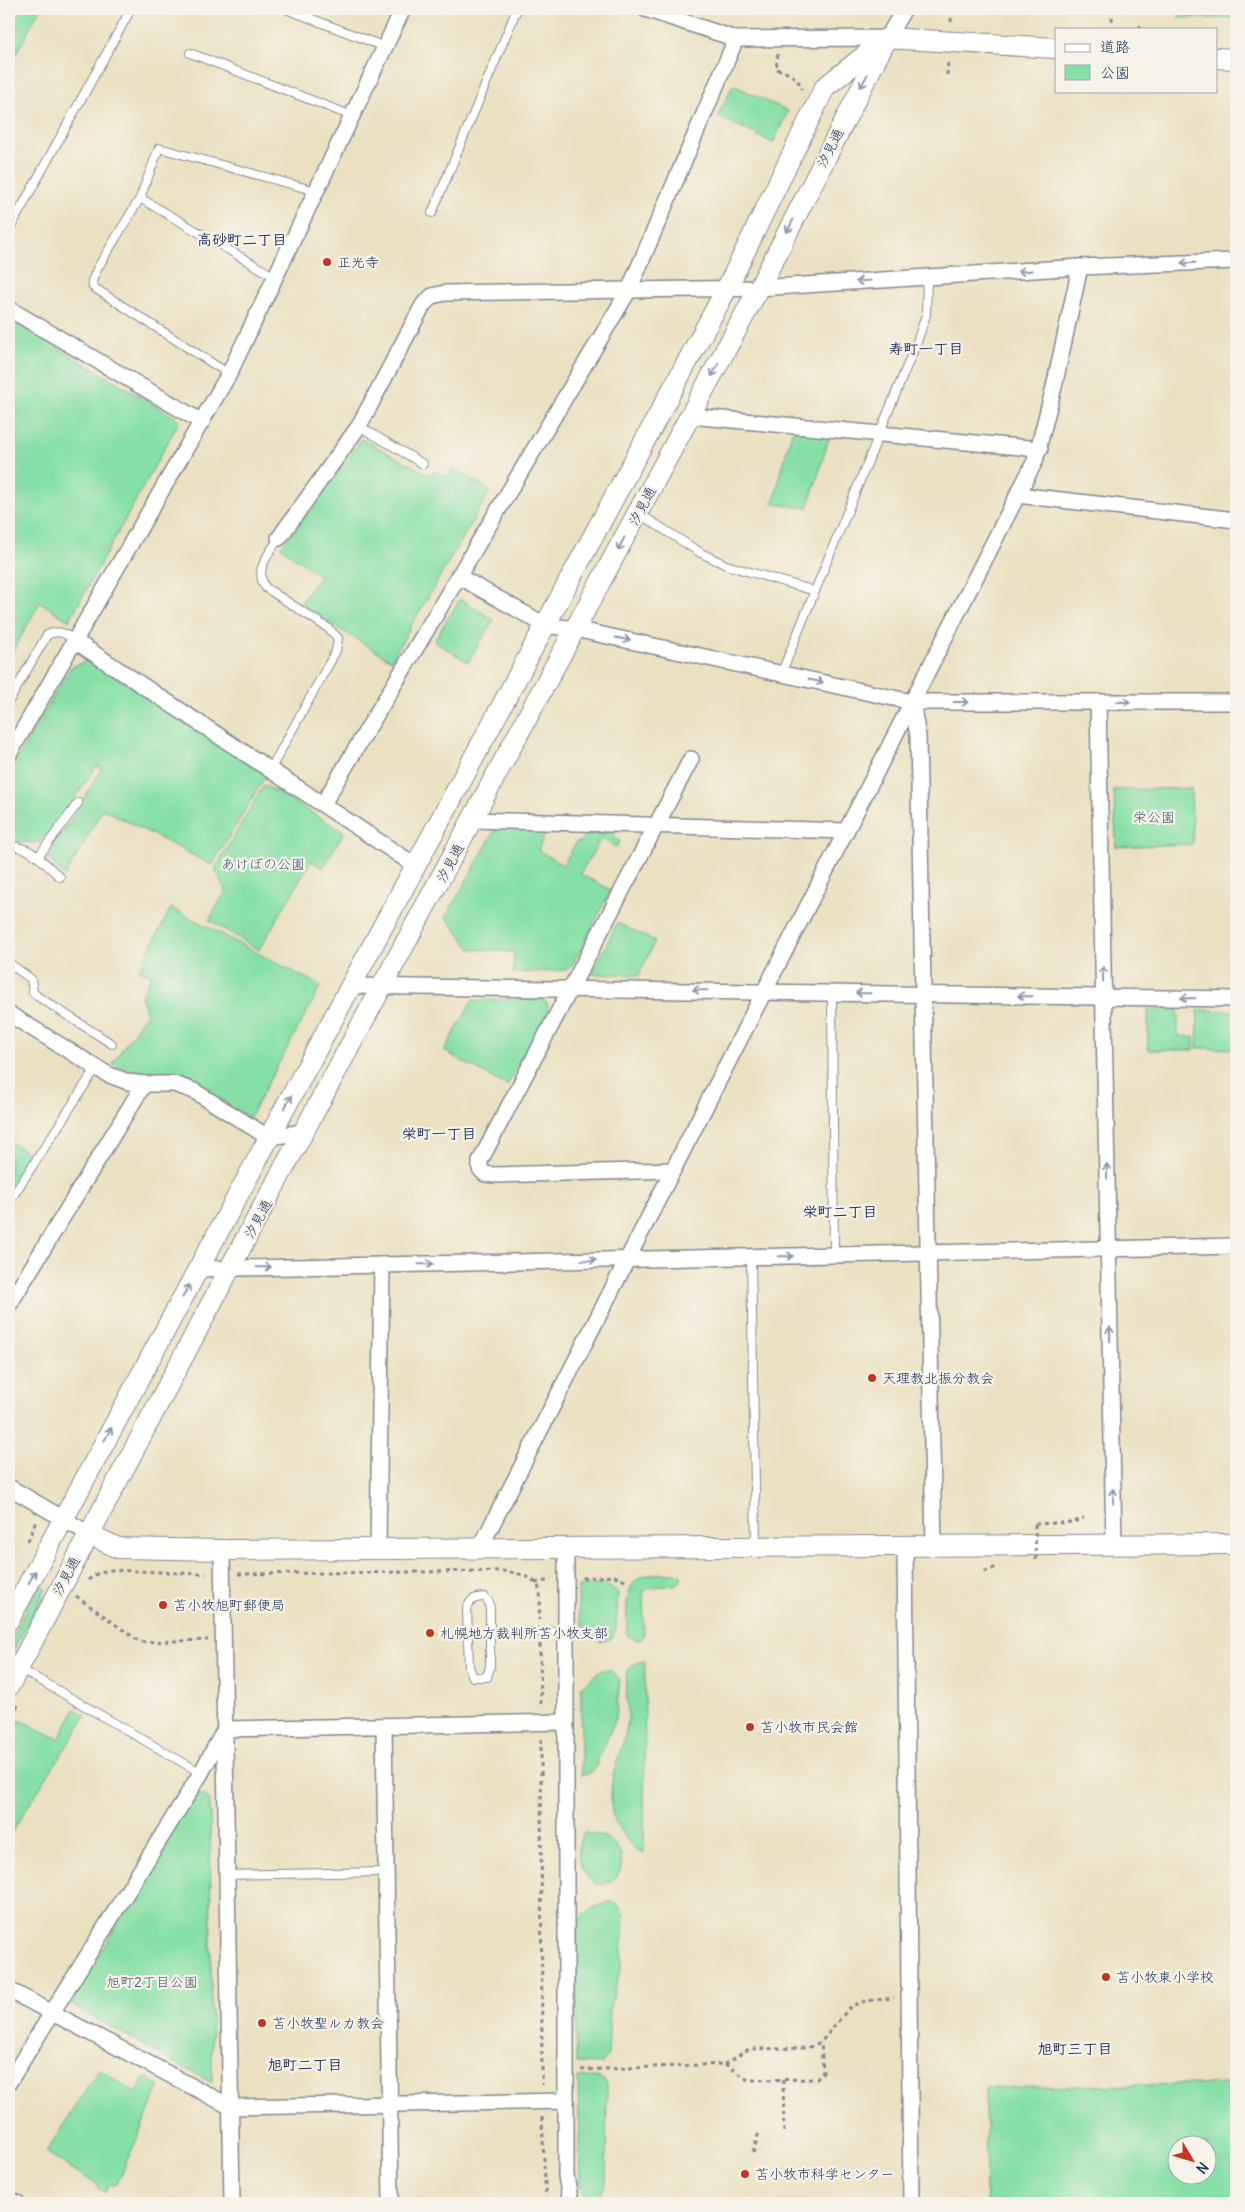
<svg xmlns="http://www.w3.org/2000/svg" width="1245" height="2212" font-family="Delius,'Klee One',sans-serif">
<style>
.green{fill:#86e0a5;stroke:#508882;fill-rule:evenodd}
.lines{fill:none;stroke-linecap:round;stroke-linejoin:round}
.service-casing{stroke:#838890;stroke-width:10}
.minor-casing{stroke:#838890;stroke-width:18}
.tertiary-casing{stroke:#838890;stroke-width:22}
.path{stroke:#838890;stroke-width:3;stroke-dasharray:4 4;stroke-linecap:butt}
.service{stroke:#fff;stroke-width:8}
.minor{stroke:#fff;stroke-width:15}
.tertiary{stroke:#fff;stroke-width:20}
.path-bridge{stroke:#838890;stroke-width:3;stroke-dasharray:4 4;stroke-linecap:butt}
.oneway{stroke:#8d97ae}
.poi-dot{fill:#c8321e;stroke:#f7f3e8;stroke-width:2}
.labels{text-anchor:middle;stroke-width:4.5;stroke-linejoin:round;paint-order:stroke}
.street-label{font-size:14px;fill:#1b2f5e;stroke:#f7f3e8}
.poi-label{font-size:14px;fill:#1b2f5e;stroke:#f7f3e8;text-anchor:start}
.park-label{font-size:14px;fill:#365b70;stroke:#f7f3e8}
.neighbourhood-label{font-size:15px;font-weight:bold;fill:#1b2f5e;stroke:#f7f3e8}
</style>
<rect width="100%" height="100%" fill="#f7f3e8"/>
<filter id="ink" filterUnits="userSpaceOnUse"><feTurbulence type="fractalNoise" baseFrequency=".02" numOctaves="2"/><feDisplacementMap in="SourceGraphic" scale="10" xChannelSelector="R" yChannelSelector="G"/><feConvolveMatrix kernelMatrix="1 2 1 2 8 2 1 2 1" color-interpolation-filters="sRGB"/></filter>
<filter id="wash" filterUnits="userSpaceOnUse"><feTurbulence type="fractalNoise" baseFrequency=".0096" numOctaves="4" result="noise"/><feDisplacementMap in="SourceGraphic" scale="20" xChannelSelector="R" yChannelSelector="G"/><feGaussianBlur stdDeviation="1.12" result="paint"/><feColorMatrix in="noise" values="0 0 0 0 0 0 0 0 0 0 0 0 0 0 0 0 0 1.4 0 .05"/><feComposite in="paint" operator="in"/></filter>
<g filter="url(#wash)">
<rect width="100%" height="100%" fill="#ebe1c1"/>
<g class="green">
<polygon points="9,9 40,9 9,68"/>
<rect x="1179" y="9" width="57" height="9"/>
<polygon points="733,85 788,111 773,143 718,116"/>
<polygon points="9,319 180,420 69,621 40,602 9,659"/>
<polygon points="792,431 830,435 808,508 773,504"/>
<polygon points="362,439 431,476 435,471 447,477 454,468 490,491 391,660 299,605 320,576 281,547"/>
<polygon points="460,599 494,620 468,662 434,641"/>
<polygon points="91,660 266,775 212,865 103,809 65,876 49,860 49,856 102,768 97,766 46,839 38,843 9,841 9,772 71,667"/>
<polygon points="264,785 344,832 323,868 311,861 259,950 209,920 226,891 215,869"/>
<polygon points="1191,788 1193,844 1116,847 1114,790"/>
<polygon points="498,825 546,832 538,850 563,865 577,841 580,843 589,827 618,827 613,837 620,841 616,847 601,839 580,874 611,890 573,964 566,970 513,973 514,952 471,949 446,917"/>
<path d="M171 908 321 986 249 1118C227 1104 205 1086 181 1078 158 1071 134 1075 112 1064L147 1013 141 996 152 975 139 970Z"/>
<polygon points="617,923 655,941 639,975 592,974"/>
<polygon points="541,999 548,1004 548,1011 507,1086 444,1051 473,1000"/>
<polygon points="1148,1009 1178,1009 1178,1036 1194,1037 1194,1050 1148,1050"/>
<polygon points="1198,1010 1236,1011 1236,1049 1197,1048"/>
<polygon points="9,1141 34,1157 9,1198"/>
<path d="M676 1573 681 1576V1581C671 1589 656 1584 645 1590L643 1596 644 1633 641 1639 637 1640 627 1635C627 1615 621 1579 649 1575 658 1573 667 1574 676 1573Z"/>
<polygon points="39,1584 46,1588 9,1659 9,1643"/>
<path d="M605 1584 618 1593 616 1629 611 1639 600 1642C574 1625 579 1615 578 1587Z"/>
<path d="M645 1661 644 1852 635 1850C625 1837 615 1827 612 1811 606 1772 626 1750 628 1716 628 1702 624 1686 627 1673 630 1665 637 1662 645 1661Z"/>
<polygon points="601,1670 611,1670 620,1679 616,1718 594,1770 588,1774 581,1775 581,1687"/>
<polygon points="75,1709 86,1716 9,1836 9,1740 20,1720 59,1739"/>
<polygon points="196,1795 204,1796 210,1801 212,2083 70,2004 191,1799"/>
<path d="M584 1833C598 1834 605 1835 615 1845 638 1869 596 1910 580 1863 577 1854 578 1841 584 1833Z"/>
<path d="M610 1902 617 1904 624 1914 621 1969 610 2007 608 2055 601 2064 576 2063 577 1926C583 1910 595 1907 610 1902Z"/>
<polygon points="99,2069 135,2093 145,2077 160,2085 117,2184 108,2186 105,2193 98,2188 99,2186 46,2152"/>
<polygon points="597,2077 603,2079 607,2085 606,2183 600,2195 590,2199 584,2196 580,2188 578,2078"/>
<path d="M1236 2083V2203H986L985 2088ZM1178 2144H1208V2174H1178Z"/>
</g>
</g>
<g filter="url(#ink)">
<g class="lines">
<defs>
<g id="service">
<polyline points="286,9 385,47"/>
<polyline points="190,53 352,116"/>
<polyline points="140,198 275,277"/>
<polyline points="432,213 517,9"/>
<polyline points="9,230 131,9"/>
<polyline points="229,374 93,287 92,281 97,269 140,198 159,148 316,191"/>
<polyline points="359,426 423,464"/>
<polyline points="638,513 701,553 726,565 815,591"/>
<polyline points="781,674 918,339 926,315 927,277"/>
<path d="M9 701 47 635C59 629 65 633 75 641"/>
<path d="M270 770 336 651 338 638 328 628 266 588C253 570 269 554 279 538"/>
<path d="M9 847C30 844 46 865 60 877"/>
<polyline points="38,857 78,803"/>
<polyline points="9,963 31,979 33,992 37,996 112,1044"/>
<polyline points="832,993 834,1255"/>
<polyline points="9,1202 96,1068"/>
<polyline points="751,1256 756,1546"/>
<path d="M485 1597 489 1602 490 1610V1667L487 1677H473L469 1667 467 1609C471 1598 474 1598 485 1597Z"/>
<polyline points="490,1633 566,1631"/>
<polyline points="19,1668 201,1773"/>
<polyline points="227,1875 386,1872"/>
</g>
<g id="minor">
<polyline points="645,9 736,39 887,38 904,9"/>
<polyline points="11,310 202,422"/>
<polyline points="690,416 1040,449"/>
<polyline points="1017,495 1236,520"/>
<polyline points="279,538 359,426 423,305 432,296 445,293 759,288 1080,267 1236,261"/>
<polyline points="458,576 545,625 575,629 912,702 1236,702"/>
<polyline points="75,641 416,866"/>
<polyline points="912,702 918,736 934,1546"/>
<polyline points="1098,702 1114,1545"/>
<polyline points="9,754 229,374 403,9"/>
<polyline points="323,804 629,290 736,39"/>
<polyline points="473,820 846,831"/>
<polyline points="349,986 1236,999"/>
<polyline points="9,1014 107,1074 128,1082 144,1084 174,1084 194,1091 268,1137 305,1132"/>
<polyline points="673,1170 494,1175 485,1174 480,1169 480,1161 691,759"/>
<polyline points="198,1269 1236,1246"/>
<polyline points="9,1305 144,1084"/>
<polyline points="9,1487 89,1534"/>
<polyline points="905,1546 911,2203"/>
<polyline points="480,1548 1035,461 1054,387 1080,267"/>
<polyline points="566,1548 566,2176 571,2203"/>
<polyline points="378,1549 382,1265"/>
<polyline points="222,1550 232,2203"/>
<polyline points="384,1726 391,2203"/>
<polyline points="9,1990 231,2107 566,2101"/>
<polyline points="9,2082 201,1773 225,1729 566,1722"/>
<polyline points="9,2200 17,2203"/>
</g>
<g id="tertiary">
<polyline points="1216,58 1236,59"/>
<polyline points="89,1534 118,1548 222,1550 1236,1544"/>
<polyline points="9,1620 727,288 825,87 887,38 1056,48"/>
<polyline points="9,1686 230,1268 759,288 884,44"/>
</g>
</defs>
<use href="#service" class="service-casing"/>
<use href="#minor" class="minor-casing"/>
<use href="#tertiary" class="tertiary-casing"/>
<g class="path">
<polyline points="1112,21 1112,9"/>
<polyline points="951,22 952,12"/>
<polyline points="1140,29 1140,21"/>
<path d="M778 54 776 69C789 73 797 76 802 89"/>
<polyline points="947,75 948,61"/>
<polyline points="1035,1524 1074,1522 1084,1518"/>
<polyline points="28,1541 36,1521"/>
<polyline points="984,1572 999,1566"/>
<path d="M238 1574 503 1571C514 1572 534 1576 539 1588 542 1596 539 1611 539 1620"/>
<polyline points="582,1578 614,1576 628,1581"/>
<polyline points="88,1580 98,1573 111,1570 206,1574"/>
<polyline points="535,1583 551,1580"/>
<polyline points="76,1596 140,1642 208,1640"/>
<polyline points="540,1644 541,1708"/>
<polyline points="9,1723 19,1703"/>
<polyline points="541,1739 542,2085"/>
<polyline points="725,2064 748,2080 817,2079 823,2072 821,2042"/>
<polyline points="581,2070 725,2064 749,2049 807,2048 821,2042 851,2006 865,2001 894,1998"/>
<polyline points="783,2080 784,2132"/>
<polyline points="542,2117 546,2203"/>
<polyline points="753,2153 759,2132"/>
</g>
<use href="#service" class="service"/>
<use href="#minor" class="minor"/>
<use href="#tertiary" class="tertiary"/>
<polyline class="path-bridge" points="1035,1524 1036,1563"/>
</g>
<defs><path id="oneway-shaft" d="M-6 0H5M1.5-3L5.5 0L1.5 3" fill="none" stroke-width="1.6" stroke-linecap="round" stroke-linejoin="round" transform="scale(1.25)"/></defs>
<g class="oneway">
<use href="#oneway-shaft" transform="translate(864 81) rotate(118)"/>
<use href="#oneway-shaft" transform="translate(790 226) rotate(117)"/>
<use href="#oneway-shaft" transform="translate(1188 263) rotate(178)"/>
<use href="#oneway-shaft" transform="translate(1025 271) rotate(176)"/>
<use href="#oneway-shaft" transform="translate(863 281) rotate(176)"/>
<use href="#oneway-shaft" transform="translate(715 370) rotate(118)"/>
<use href="#oneway-shaft" transform="translate(621 544) rotate(118)"/>
<use href="#oneway-shaft" transform="translate(623 639) rotate(12)"/>
<use href="#oneway-shaft" transform="translate(816 681) rotate(12)"/>
<use href="#oneway-shaft" transform="translate(961 702)"/>
<use href="#oneway-shaft" transform="translate(1123 702)"/>
<use href="#oneway-shaft" transform="translate(1103 974) rotate(-91)"/>
<use href="#oneway-shaft" transform="translate(700 990) rotate(-179)"/>
<use href="#oneway-shaft" transform="translate(863 993) rotate(-179)"/>
<use href="#oneway-shaft" transform="translate(1025 996) rotate(-179)"/>
<use href="#oneway-shaft" transform="translate(1188 998) rotate(-179)"/>
<use href="#oneway-shaft" transform="translate(288 1102) rotate(-62)"/>
<use href="#oneway-shaft" transform="translate(1107 1171) rotate(-91)"/>
<use href="#oneway-shaft" transform="translate(786 1256) rotate(-1)"/>
<use href="#oneway-shaft" transform="translate(589 1260) rotate(-1)"/>
<use href="#oneway-shaft" transform="translate(426 1264) rotate(-1)"/>
<use href="#oneway-shaft" transform="translate(264 1267) rotate(-1)"/>
<use href="#oneway-shaft" transform="translate(186 1291) rotate(-61)"/>
<use href="#oneway-shaft" transform="translate(1110 1334) rotate(-91)"/>
<use href="#oneway-shaft" transform="translate(108 1434) rotate(-61)"/>
<use href="#oneway-shaft" transform="translate(1113 1496) rotate(-91)"/>
<use href="#oneway-shaft" transform="translate(32 1577) rotate(-62)"/>
</g>
</g>
<g class="poi-dot">
<circle cx="327" cy="262" r="5"/>
<circle cx="872" cy="1378" r="5"/>
<circle cx="163" cy="1605" r="5"/>
<circle cx="430" cy="1633" r="5"/>
<circle cx="750" cy="1727" r="5"/>
<circle cx="1106" cy="1977" r="5"/>
<circle cx="262" cy="2023" r="5"/>
<circle cx="745" cy="2174" r="5"/>
</g>
<g class="labels">
<g class="street-label">
<text transform="translate(830 148) rotate(-63)" y="5">汐見通</text>
<text transform="translate(642 506) rotate(-62)" y="5">汐見通</text>
<text transform="translate(450 863) rotate(-62)" y="5">汐見通</text>
<text transform="translate(258 1219) rotate(-61)" y="5">汐見通</text>
<text transform="translate(66 1576) rotate(-62)" y="5">汐見通</text>
</g>
<g class="poi-label">
<text x="337" y="267">正光寺</text>
<text x="882" y="1383">天理教北振分教会</text>
<text x="173" y="1610">苫小牧旭町郵便局</text>
<text x="440" y="1638">札幌地方裁判所苫小牧支部</text>
<text x="760" y="1732">苫小牧市民会館</text>
<text x="1116" y="1982">苫小牧東小学校</text>
<text x="272" y="2028">苫小牧聖ルカ教会</text>
<text x="755" y="2179">苫小牧市科学センター</text>
</g>
<g class="park-label">
<text x="1154" y="822">栄公園</text>
<text x="263" y="869">あけぼの公園</text>
<text x="152" y="1987">旭町2丁目公園</text>
</g>
<g class="neighbourhood-label">
<text x="242" y="245">高砂町二丁目</text>
<text x="926" y="354">寿町一丁目</text>
<text x="439" y="1139">栄町一丁目</text>
<text x="840" y="1217">栄町二丁目</text>
<text x="1075" y="2054">旭町三丁目</text>
<text x="305" y="2070">旭町二丁目</text>
</g>
</g>
<rect width="1245" height="2212" fill="none" stroke="#f7f3e8" stroke-width="30"/>
<rect x="1055" y="28" width="162" height="65" fill="#f7f3e8" stroke="#9fa5b1"/>
<rect x="1065" y="44" width="25" height="8" fill="#ffffff" stroke="#9fa5b1"/>
<text x="1100" y="52" font-size="15" fill="#1b2f5e">道路</text>
<rect x="1065" y="65" width="25" height="15" fill="#86e0a5" stroke="#9fa5b1"/>
<text x="1100" y="78" font-size="15" fill="#1b2f5e">公園</text>
<g transform="translate(1192 2160) rotate(128)"><circle r="24" fill="#f7f3e8" stroke="#9fa5b1"/>
<path d="M0-4L9 19L0 12L-9 19Z" fill="#c8321e"/>
<text y="-8" font-size="14" font-weight="bold" text-anchor="middle" fill="#1b2f5e">N</text>
</g>
</svg>
